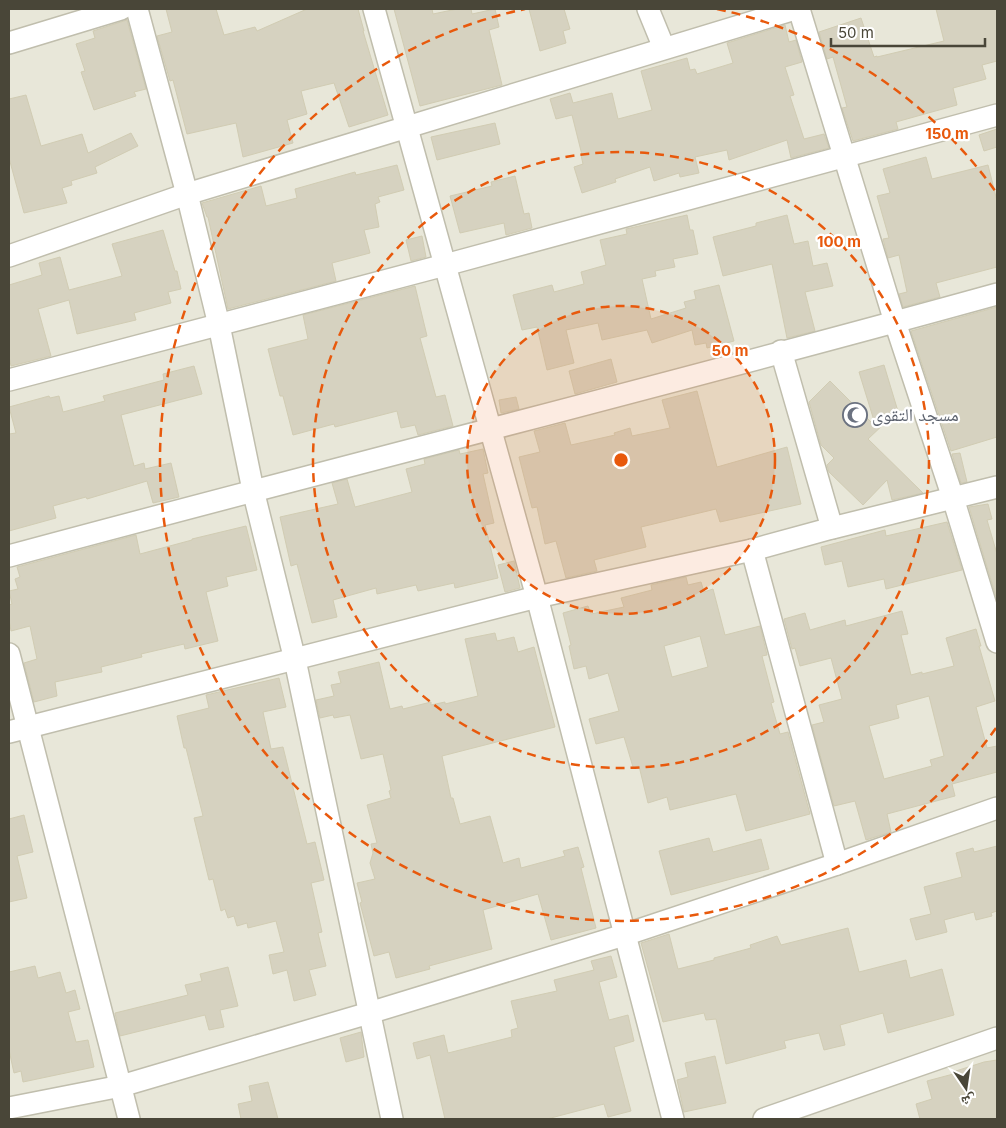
<svg xmlns="http://www.w3.org/2000/svg" width="1006" height="1128" font-family="Inter,'Noto Naskh Arabic',sans-serif">
<style>
.residential{fill:#e8e7d9}
.building{fill:#d6d2c0;stroke:#d1ccb3;fill-rule:evenodd}
.lines{fill:none;stroke-linecap:round;stroke-linejoin:round}
.minor-casing{stroke:#c0bead;stroke-width:24}
.minor{stroke:#fff;stroke-width:21}
.ring{fill:none;stroke:#e8590c;stroke-width:2.5;stroke-dasharray:9 6}
.labels{text-anchor:middle;stroke-width:4.5;stroke-linejoin:round;paint-order:stroke}
.worship-label{font-size:18px;fill:#5b616d;stroke:#fff;text-anchor:start}
.centre{fill:#e8590c;stroke:#fff;stroke-width:2.5}
.ring-label{font-size:15px;text-anchor:middle;font-weight:bold;fill:#e8590c;stroke:#fff;stroke-width:4.5;stroke-linejoin:round;paint-order:stroke}
</style>
<rect width="100%" height="100%" fill="#f5f4ea"/>
<rect class="residential" x="9" y="9" width="988" height="1110"/>
<g class="building">
<polygon points="166,9 216,9 224,35 255,27 257,31 307,9 358,9 364,31 363,31 388,115 349,127 334,83 301,91 307,114 287,120 293,143 243,157 236,123 187,134 173,80 170,81 157,36 172,32"/>
<polygon points="394,9 432,9 433,14 457,9 471,9 472,14 495,9 499,27 489,30 502,85 420,106"/>
<polygon points="529,9 564,9 570,29 563,31 566,43 540,51"/>
<polygon points="936,9 997,9 997,61 982,65 986,79 953,88 957,105 896,122 898,129 853,141 842,108 847,107 833,57 827,59 819,32 861,18 874,57 877,56 877,57 944,41"/>
<polygon points="127,20 146,89 134,92 136,96 94,110 81,72 85,71 76,44 95,38 93,31"/>
<polygon points="785,25 789,42 796,40 802,62 785,67 794,95 790,96 804,139 824,134 829,148 791,158 787,140 729,160 727,150 695,157 699,173 680,177 679,173 654,181 650,167 615,179 616,182 582,193 574,167 583,164 581,155 582,155 572,115 556,119 550,99 570,93 573,103 612,93 618,119 652,110 641,71 687,58 690,70 695,69 697,74 733,63 727,43"/>
<polygon points="26,95 41,146 82,134 88,153 131,133 138,146 95,167 97,173 71,181 72,185 62,188 67,203 24,213 9,158 9,99"/>
<polygon points="495,123 500,144 437,160 431,137"/>
<polygon points="997,129 997,147 984,151 979,135"/>
<polygon points="926,157 932,179 988,165 997,201 997,267 936,283 940,297 903,307 899,294 907,292 899,255 888,258 883,239 889,238 877,196 890,193 883,169"/>
<polygon points="397,165 404,190 378,197 380,202 375,204 379,227 364,230 370,253 332,263 336,281 228,309 208,217 207,217 202,203 261,186 266,206 297,198 295,189 355,172 356,175"/>
<polygon points="515,176 524,214 529,213 532,228 506,235 504,223 460,233 450,196 492,186 491,182"/>
<polygon points="687,215 690,230 693,230 698,254 673,259 675,267 655,271 656,276 642,279 651,319 686,308 684,302 696,299 694,291 719,285 734,341 707,348 706,343 695,345 692,330 652,343 647,330 602,340 598,323 566,330 574,363 547,370 537,327 522,330 513,295 552,285 554,292 584,284 581,272 606,265 600,240 627,234 626,229"/>
<polygon points="787,215 794,244 808,241 813,266 827,263 833,286 805,292 815,331 787,338 772,264 723,276 713,237 756,226 756,223"/>
<polygon points="163,230 175,271 177,271 181,289 168,292 171,303 134,313 136,320 77,334 69,300 38,309 51,356 11,366 9,357 9,285 42,275 39,263 60,257 69,290 122,276 112,244"/>
<polygon points="422,236 426,257 411,261 406,240"/>
<polygon points="415,286 427,336 420,338 436,397 445,395 453,426 418,435 415,425 401,428 397,411 335,427 334,424 293,435 283,396 280,396 268,349 308,339 303,315"/>
<polygon points="997,307 997,437 951,451 911,331"/>
<polygon points="611,359 617,382 575,394 569,371"/>
<polygon points="884,365 900,418 886,422 868,439 923,493 892,500 887,480 863,505 829,472 827,465 834,458 821,445 809,402 830,381 876,427 859,372"/>
<polygon points="194,366 202,394 121,415 134,466 144,463 145,469 171,463 179,497 153,503 147,481 87,499 86,497 53,506 56,518 9,531 9,434 16,433 9,407 49,396 50,398 59,396 63,412 105,401 103,396 164,380 163,374"/>
<polygon points="697,391 717,467 787,447 801,504 720,522 716,509 641,527 646,547 594,560 597,571 566,578 556,541 545,544 537,507 532,508 519,457 540,452 534,431 565,423 571,445 615,435 614,433 630,428 632,436 670,428 662,400"/>
<polygon points="516,397 519,409 501,413 499,400"/>
<polygon points="483,449 488,473 483,474 494,523 485,525 498,578 455,588 454,583 418,591 416,585 377,594 376,588 333,600 337,617 312,623 297,564 291,566 280,517 338,504 332,483 347,479 355,507 412,492 406,469 425,464 424,459 459,450 460,454"/>
<polygon points="960,453 967,482 961,483 952,454"/>
<polygon points="988,504 992,519 987,520 997,554 997,600 969,507"/>
<polygon points="947,522 962,570 886,589 884,579 848,587 842,561 825,565 821,547 885,530 886,536"/>
<polygon points="246,526 257,570 226,577 228,586 206,592 218,641 185,649 184,644 141,654 142,657 101,667 102,672 55,682 57,696 34,702 24,663 37,659 30,626 11,631 9,620 9,605 12,604 9,591 18,589 15,579 20,577 17,567 136,535 140,554 192,540 192,539"/>
<polygon points="514,561 520,588 505,592 498,565"/>
<path d="M686 577 688 585 701 582 704 592 713 589 725 635 760 626 767 655 762 656 774 702 771 703 780 734 788 732 810 814 746 831 736 794 670 810 667 797 648 803 639 766 633 767 624 737 596 744 589 719 619 711 608 673 589 679 586 666 574 669 569 646 571 645 563 613 588 606 591 614 624 607 621 598 652 590 651 585ZM700 636 708 667 672 677 664 646Z"/>
<path d="M902 611 908 634 901 635 911 675 922 672V674L954 666 946 638 976 629 981 646H979L995 701 976 707 987 748 997 746V772L952 784 955 796 887 814 891 832 866 840 855 801 834 806 812 725 824 722 819 705 842 699 831 658 800 666 795 648 792 649 784 619 805 613 810 630 845 620 846 626ZM929 696 944 756 930 760 932 766 884 779 869 726 899 718 896 705Z"/>
<polygon points="495,633 497,641 514,637 518,652 534,647 555,727 442,756 451,798 453,798 460,824 490,816 503,863 519,858 521,868 565,856 563,851 578,847 584,867 581,868 596,928 551,940 538,894 483,910 492,949 429,966 430,969 396,978 389,952 374,956 360,903 362,902 357,883 375,879 370,863 373,853 371,844 377,843 367,805 391,798 389,791 391,790 383,754 361,759 350,715 334,718 333,715 320,718 316,700 334,696 331,685 341,683 338,672 379,662 390,709 402,706 403,709 431,702 431,705 445,702 445,704 478,696 465,639"/>
<polygon points="279,678 286,707 263,712 271,749 283,747 307,844 315,842 324,880 311,883 322,932 318,933 326,966 309,970 316,995 294,1001 287,970 273,974 269,955 284,952 276,921 248,928 247,923 237,926 234,916 228,918 225,909 221,911 213,879 209,880 194,818 203,816 186,748 184,748 177,716 209,708 206,695"/>
<polygon points="24,815 33,852 17,856 27,898 9,902 9,819"/>
<polygon points="709,838 713,852 761,839 769,869 671,895 659,851"/>
<polygon points="997,846 997,911 991,913 992,916 976,920 974,912 944,920 947,932 916,940 910,919 931,914 924,887 962,877 956,853 973,848 974,852"/>
<polygon points="848,928 859,972 906,960 910,978 942,969 954,1015 888,1033 883,1013 840,1025 845,1045 824,1050 819,1033 784,1041 786,1048 726,1064 716,1019 706,1020 704,1013 663,1022 641,943 669,934 678,969 714,960 714,958 751,948 750,945 777,936 781,945"/>
<polygon points="611,956 617,977 599,982 609,1020 628,1015 634,1041 614,1047 631,1111 608,1117 604,1104 547,1119 445,1119 430,1055 417,1059 413,1043 444,1035 448,1053 512,1037 511,1030 518,1028 511,1001 557,991 554,980 594,970 591,961"/>
<polygon points="35,966 38,978 60,972 66,993 75,990 80,1009 68,1012 76,1042 88,1040 94,1067 23,1082 21,1071 14,1073 9,1050 9,972"/>
<polygon points="228,967 238,1006 220,1010 224,1027 209,1030 205,1015 120,1036 115,1013 188,995 185,985 202,981 200,974"/>
<polygon points="361,1032 364,1057 346,1062 340,1038"/>
<polygon points="715,1056 726,1103 684,1112 677,1080 688,1077 685,1063"/>
<polygon points="997,1060 997,1119 920,1119 916,1104 932,1099 927,1081 957,1073 956,1071 984,1062"/>
<polygon points="268,1082 278,1119 241,1119 238,1104 252,1101 249,1086"/>
</g>
<g class="lines">
<defs>
<g id="minor">
<polyline points="137,9 187,194 219,325 253,490 295,660 392,1119"/>
<polyline points="374,9 537,597 673,1119"/>
<polyline points="648,9 664,48"/>
<polyline points="799,9 895,322 953,498 997,642"/>
<polyline points="9,43 121,9"/>
<polyline points="9,256 187,194 795,9"/>
<polyline points="781,351 832,528"/>
<polyline points="9,380 445,265 997,115"/>
<polyline points="752,550 837,864"/>
<path d="M9 556C338 467 669 385 997 294"/>
<polyline points="9,654 129,1119"/>
<polyline points="9,732 537,597 752,550 832,528 997,487"/>
<polyline points="9,1108 121,1086 369,1013 624,935 837,864 997,808"/>
<polyline points="764,1119 997,1038"/>
</g>
</defs>
<use href="#minor" class="minor-casing"/>
<use href="#minor" class="minor"/>
</g>
<circle cx="621" cy="460" r="154" fill="#e8590c" fill-opacity=".12"/>
<g class="ring">
<circle cx="621" cy="460" r="154"/>
<circle cx="621" cy="460" r="308"/>
<path d="M996 728A461 461 0 1 1 525 9M717 9A461 461 0 0 1 996 192"/>
</g>
<defs>
<symbol id="mosque-ring" viewBox="-11 -11 22 22"><circle r="9.5" fill="#fff" stroke="#6b7280" stroke-width="1.5"/><path d="M3.5-4.9A6 6 0 1 0 3.5 4.9A5 5 0 1 1 3.5-4.9Z" fill="#6b7280"/></symbol>
</defs>
<g fill-rule="evenodd">
<use href="#mosque-ring" x="841" y="401" width="28" height="28"/>
</g>
<g class="labels">
<g class="worship-label">
<text x="872" y="421">مسجد التقوى</text>
</g>
</g>
<circle cx="621" cy="460" r="8" class="centre"/>
<g class="ring-label">
<text x="947" y="139">150 m</text>
<text x="839" y="247">100 m</text>
<text x="730" y="356">50 m</text>
</g>
<rect width="1006" height="1128" fill="none" stroke="#494638" stroke-width="20"/>
<g transform="translate(966 1088) rotate(167)" stroke="#ffffff" stroke-width="4" paint-order="stroke">
<path d="M0-4L9 19L0 12L-9 19Z" fill="#494638"/>
<text y="-8" font-size="14" font-weight="bold" text-anchor="middle" fill="#494638">ش</text>
</g>
<path d="M831 38v8h154v-8" fill="none" stroke="#494638" stroke-width="2.5"/>
<text x="838" y="38" font-size="15" fill="#494638" stroke="#ffffff" stroke-width="4" paint-order="stroke">50 m</text>
</svg>
